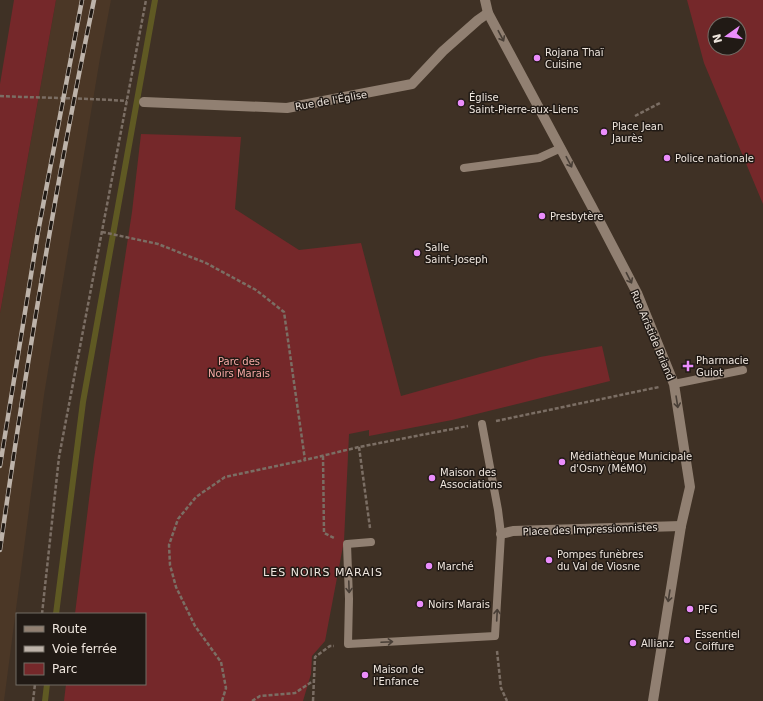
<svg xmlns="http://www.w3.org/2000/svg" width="763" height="701" font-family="'DejaVu Sans',sans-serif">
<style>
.built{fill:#4b3726}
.green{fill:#75282a;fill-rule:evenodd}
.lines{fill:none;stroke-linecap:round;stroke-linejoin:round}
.stream{stroke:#5f5923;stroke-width:6}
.path{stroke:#7b6e64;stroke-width:2.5;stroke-dasharray:4 2;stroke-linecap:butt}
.service{stroke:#918072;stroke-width:8}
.minor{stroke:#918072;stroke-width:10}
.rail-casing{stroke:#bdb3aa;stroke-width:4.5}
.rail{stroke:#211a15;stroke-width:3;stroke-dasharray:9;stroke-linecap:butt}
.oneway{stroke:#483e36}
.poi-dot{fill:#eb8dfc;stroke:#211a15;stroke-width:1.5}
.labels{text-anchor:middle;stroke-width:3;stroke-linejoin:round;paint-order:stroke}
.poi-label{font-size:10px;fill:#efe6de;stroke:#211a15;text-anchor:start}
.street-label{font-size:10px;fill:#efe6de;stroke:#211a15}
.park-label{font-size:10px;fill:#f6a9a5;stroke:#211a15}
.neighbourhood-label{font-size:11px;letter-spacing:1px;fill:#efe6de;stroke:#211a15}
</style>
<rect width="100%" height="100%" fill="#3f3125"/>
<polygon class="built" points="56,0 111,0 100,58 44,395 4,701 0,701 0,313"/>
<g class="green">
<polygon points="14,0 56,0 0,313 0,84"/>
<path d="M687 0H763V204L704 63ZM715 24H739V48H715Z"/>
<polygon points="141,134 241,137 235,209 299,250 361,243 401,396 540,357 602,346 610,381 452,420 369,436 369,430 349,434 344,541 325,641 312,656 311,674 303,701 64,701 66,684 145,684 145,614 75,614 94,459 132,212"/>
</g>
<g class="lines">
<g class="stream">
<polyline points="56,614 83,402 155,0"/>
<polyline points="45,701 47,684"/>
</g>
<g class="path">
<path d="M0 96C42 98 85 98 127 101"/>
<polyline points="635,116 660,103"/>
<polyline points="102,232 158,244 206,263 256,290 284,312 305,460 359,447 468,426"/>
<polyline points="496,421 659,387"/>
<polyline points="359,447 370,528"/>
<polyline points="323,456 324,533 334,538"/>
<polyline points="42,614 59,457 146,0"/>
<polyline points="497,651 501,688 507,701"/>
<polyline points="33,701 35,684"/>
<polyline points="222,701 226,688 221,662 195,626 176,587 170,565 169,545 178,519 196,497 225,477 305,460"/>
<polyline points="252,701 260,696 295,693 313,681"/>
<polyline points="313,701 315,657 330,646 334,646"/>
</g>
<g class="service">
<polyline points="464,168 539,158 561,148"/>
<polyline points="674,384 743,370"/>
<polyline points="371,542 347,544 349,599 348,644 495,636 501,534 498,510 482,424"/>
</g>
<g class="minor">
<polyline points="485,0 488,13 591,205 637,293 674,384 690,487 681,526 653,701"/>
<polyline points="144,102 287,108 412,84 443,51 478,20 488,13"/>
<polyline points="501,534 513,531 681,526"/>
</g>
<defs>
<g id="rail">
<polyline points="0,466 38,232 82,0"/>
<path d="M0 550C26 366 56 182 94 0"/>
</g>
</defs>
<use href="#rail" class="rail-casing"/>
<use href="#rail" class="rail"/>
</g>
<defs><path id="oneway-shaft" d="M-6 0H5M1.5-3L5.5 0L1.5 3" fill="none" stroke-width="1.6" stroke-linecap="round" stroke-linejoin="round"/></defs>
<g class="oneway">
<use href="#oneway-shaft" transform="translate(501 36) rotate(62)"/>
<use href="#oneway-shaft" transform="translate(569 162) rotate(62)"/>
<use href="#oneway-shaft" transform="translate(629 278) rotate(63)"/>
<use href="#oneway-shaft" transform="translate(677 402) rotate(81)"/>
<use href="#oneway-shaft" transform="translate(349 587) rotate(88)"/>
<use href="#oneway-shaft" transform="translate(669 596) rotate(99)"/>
<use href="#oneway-shaft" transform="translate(497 615) rotate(-87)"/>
<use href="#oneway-shaft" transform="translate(387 642) rotate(-3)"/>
</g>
<g class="poi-dot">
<circle cx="537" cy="58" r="4"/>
<circle cx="461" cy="103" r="4"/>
<circle cx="604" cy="132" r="4"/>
<circle cx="667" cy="158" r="4"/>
<circle cx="542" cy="216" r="4"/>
<circle cx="417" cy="253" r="4"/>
<path d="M686 360h4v4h4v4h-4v4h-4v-4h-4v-4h4z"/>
<circle cx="562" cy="462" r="4"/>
<circle cx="432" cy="478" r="4"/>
<circle cx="549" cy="560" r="4"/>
<circle cx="429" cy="566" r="4"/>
<circle cx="420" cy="604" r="4"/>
<circle cx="690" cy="609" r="4"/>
<circle cx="687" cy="640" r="4"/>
<circle cx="633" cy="643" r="4"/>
<circle cx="365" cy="675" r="4"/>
</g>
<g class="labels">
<g class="poi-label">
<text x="545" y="56">Rojana Thaï<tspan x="545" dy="12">Cuisine</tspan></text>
<text x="469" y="101">Église<tspan x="469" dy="12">Saint-Pierre-aux-Liens</tspan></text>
<text x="612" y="130">Place Jean<tspan x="612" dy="12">Jaurès</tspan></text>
<text x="675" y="162">Police nationale</text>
<text x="550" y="220">Presbytère</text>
<text x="425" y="251">Salle<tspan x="425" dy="12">Saint-Joseph</tspan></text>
<text x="696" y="364">Pharmacie<tspan x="696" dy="12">Guiot</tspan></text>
<text x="570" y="460">Médiathèque Municipale<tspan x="570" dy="12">d'Osny (MéMO)</tspan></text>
<text x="440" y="476">Maison des<tspan x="440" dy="12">Associations</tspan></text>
<text x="557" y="558">Pompes funèbres<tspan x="557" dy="12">du Val de Viosne</tspan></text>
<text x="437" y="570">Marché</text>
<text x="428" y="608">Noirs Marais</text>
<text x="698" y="613">PFG</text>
<text x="695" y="638">Essentiel<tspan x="695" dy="12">Coiffure</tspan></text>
<text x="641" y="647">Allianz</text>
<text x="373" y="673">Maison de<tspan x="373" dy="12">l'Enfance</tspan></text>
</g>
<g class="street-label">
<text transform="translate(331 100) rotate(-10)" y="4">Rue de l'Église</text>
<text transform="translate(653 335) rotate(67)" y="4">Rue Aristide Briand</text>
<text transform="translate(590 529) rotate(-2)" y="4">Place des Impressionnistes</text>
</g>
<g class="park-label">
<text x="239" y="365">Parc des<tspan x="239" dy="12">Noirs Marais</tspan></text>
</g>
<g class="neighbourhood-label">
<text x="323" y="576">LES NOIRS MARAIS</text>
</g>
</g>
<rect x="16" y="613" width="130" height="72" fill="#211a15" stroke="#736c65"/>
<rect x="24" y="626" width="20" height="6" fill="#918072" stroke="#736c65"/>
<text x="52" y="633" font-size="12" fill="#efe6de">Route</text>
<rect x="24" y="646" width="20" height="6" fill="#bdb3aa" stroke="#736c65"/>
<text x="52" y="653" font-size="12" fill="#efe6de">Voie ferrée</text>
<rect x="24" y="663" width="20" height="12" fill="#75282a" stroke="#736c65"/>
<text x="52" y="673" font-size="12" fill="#efe6de">Parc</text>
<g transform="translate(727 36) rotate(256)"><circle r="19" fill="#211a15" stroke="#736c65"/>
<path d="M0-3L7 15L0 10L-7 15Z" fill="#eb8dfc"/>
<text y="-6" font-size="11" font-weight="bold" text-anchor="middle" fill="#efe6de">N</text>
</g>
</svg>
